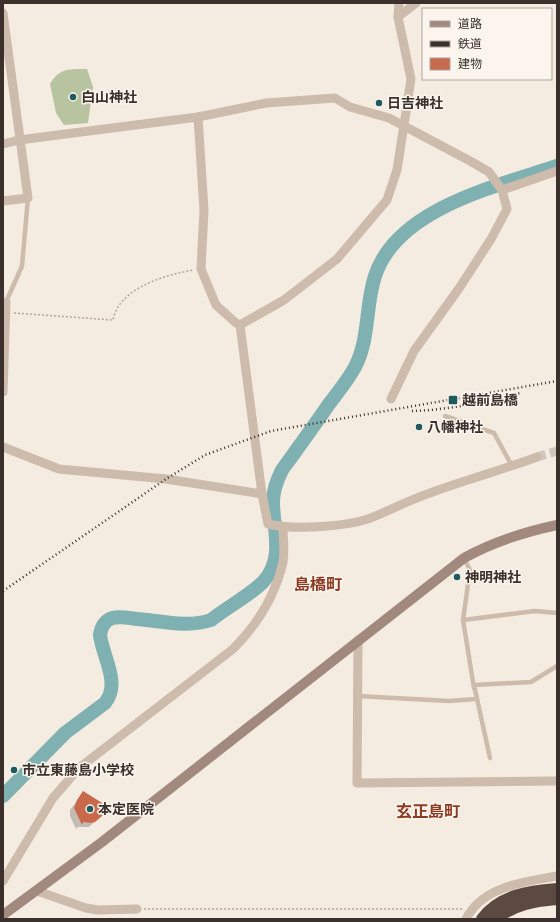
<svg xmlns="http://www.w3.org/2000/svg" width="560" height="922" font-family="Signika,'Noto Sans JP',sans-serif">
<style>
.green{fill:#b8c4a0}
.shadow{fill:#0003}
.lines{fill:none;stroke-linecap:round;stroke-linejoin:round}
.river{stroke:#7fb0b2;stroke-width:14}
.building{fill:#c8694b}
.street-tunnel{stroke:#cfc6bd;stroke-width:9;stroke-dasharray:9 4.5;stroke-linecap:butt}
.path{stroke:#b9a596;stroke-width:1.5;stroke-dasharray:2 2;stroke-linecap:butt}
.lane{stroke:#cdbbac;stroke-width:4.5}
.street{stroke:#cdbbac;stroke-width:9}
.secondary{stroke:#a18a7d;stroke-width:10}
.highway{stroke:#5c4a42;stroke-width:12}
.rail{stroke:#3b302b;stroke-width:2.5;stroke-dasharray:1 3;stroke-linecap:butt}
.poi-dot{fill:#1f5a5e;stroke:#fbf5ee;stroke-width:1.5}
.labels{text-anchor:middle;stroke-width:3;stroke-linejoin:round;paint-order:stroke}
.poi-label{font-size:14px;font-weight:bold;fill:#3b302b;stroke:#fbf5ee;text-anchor:start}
.quarter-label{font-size:16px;font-weight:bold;fill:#8c3b22;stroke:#fbf5ee}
</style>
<rect width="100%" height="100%" fill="#f4ebe1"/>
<path class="green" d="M75 69H87L93 87 88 123 64 125 56 113 50 84C57 72 63 70 75 69Z"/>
<polygon class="shadow" points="83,793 95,821 89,827 78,827 76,829 70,816 70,810"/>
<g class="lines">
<path class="river" d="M3 796 65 733 105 703C121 683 103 658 100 635 101 628 104 621 112 618 120 616 129 618 137 619 161 621 188 628 211 620 226 608 250 595 263 582 285 559 273 529 273 502 273 491 277 480 282 470 298 448 314 426 329 404 338 392 348 380 355 367 370 338 365 306 375 276 397 208 498 186 557 166"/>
</g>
<polygon class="building" points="83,791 107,806 102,816 95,822 91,823 83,822 82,825 74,808 77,800"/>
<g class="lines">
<polyline class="street-tunnel" points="537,457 557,451"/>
<g class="path">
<path d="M14 313 113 320C119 288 165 275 193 270"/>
<polyline points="144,909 463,909"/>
</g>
<g class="lane">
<polyline points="6,302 22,266 28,198"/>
<polyline points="445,416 494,433 512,466"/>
<polyline points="464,558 470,570 463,620 474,688"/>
<polyline points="463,620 535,611 557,613"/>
<polyline points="358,696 449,701 476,699"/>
<polyline points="490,758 474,685 531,682 557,666"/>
</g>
<g class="street">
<polyline points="3,13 28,198 3,201"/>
<polyline points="398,17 416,3"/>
<polyline points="198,117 204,210 201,269 216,305 236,323 240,325 284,300 337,259 387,200 397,170 411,79 398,17 399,3"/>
<polyline points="3,144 19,140 198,117 266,103 335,98 350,107 389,118 472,162 489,172 502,190 557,171"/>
<path d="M240 325 262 494 268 524C293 530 343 527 368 519 389 511 409 500 430 493 465 480 502 470 537 457"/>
<polyline points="3,392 6,302"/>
<polyline points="391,399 414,351 460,287 491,239 507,209 502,190"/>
<polyline points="3,447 59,469 166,479 262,494"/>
<polyline points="358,640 357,783 557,781"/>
<path d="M3 881 53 798 79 768 233 649C258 624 275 597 283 562 285 551 283 538 283 528"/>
<polyline points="37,891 86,908 98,910 137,909"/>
<path d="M466 919C483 886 524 882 557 876"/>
</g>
<path class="secondary" d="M3 915 102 842 464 558C493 542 524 532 557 525"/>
<g class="highway">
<path d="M482 919C499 895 530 891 557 889"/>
<path d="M496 919C514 904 534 901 557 899"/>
</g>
<g class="rail">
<path d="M412 411C448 410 486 402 520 393"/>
<polyline points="3,591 166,479 205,455 271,431 557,381"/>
</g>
</g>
<g class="poi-dot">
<circle cx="73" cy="97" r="4"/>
<circle cx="379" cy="103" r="4"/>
<rect x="448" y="395" width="10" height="10" rx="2"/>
<circle cx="419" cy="427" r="4"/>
<circle cx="457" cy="577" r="4"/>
<circle cx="14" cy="770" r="4"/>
<circle cx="90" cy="809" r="4"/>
</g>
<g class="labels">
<g class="poi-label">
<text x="81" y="102">白山神社</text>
<text x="387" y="108">日吉神社</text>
<text x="462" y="405">越前島橋</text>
<text x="427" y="432">八幡神社</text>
<text x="465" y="582">神明神社</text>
<text x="22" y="775">市立東藤島小学校</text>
<text x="98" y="814">本定医院</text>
</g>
<g class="quarter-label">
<text x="318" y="590">島橋町</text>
<text x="428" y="817">玄正島町</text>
</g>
</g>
<rect width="560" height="922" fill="none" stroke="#3b302b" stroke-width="8"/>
<rect x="422" y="8" width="130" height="72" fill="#fbf5ee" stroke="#aea6a0"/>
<rect x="430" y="21" width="20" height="6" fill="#a18a7d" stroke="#aea6a0"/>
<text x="458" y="28" font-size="12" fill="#3b302b">道路</text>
<rect x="430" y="41" width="20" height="6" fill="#3b302b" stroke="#aea6a0"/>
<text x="458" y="48" font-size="12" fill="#3b302b">鉄道</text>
<rect x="430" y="58" width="20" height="12" fill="#c8694b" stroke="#aea6a0"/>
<text x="458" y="68" font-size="12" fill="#3b302b">建物</text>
</svg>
